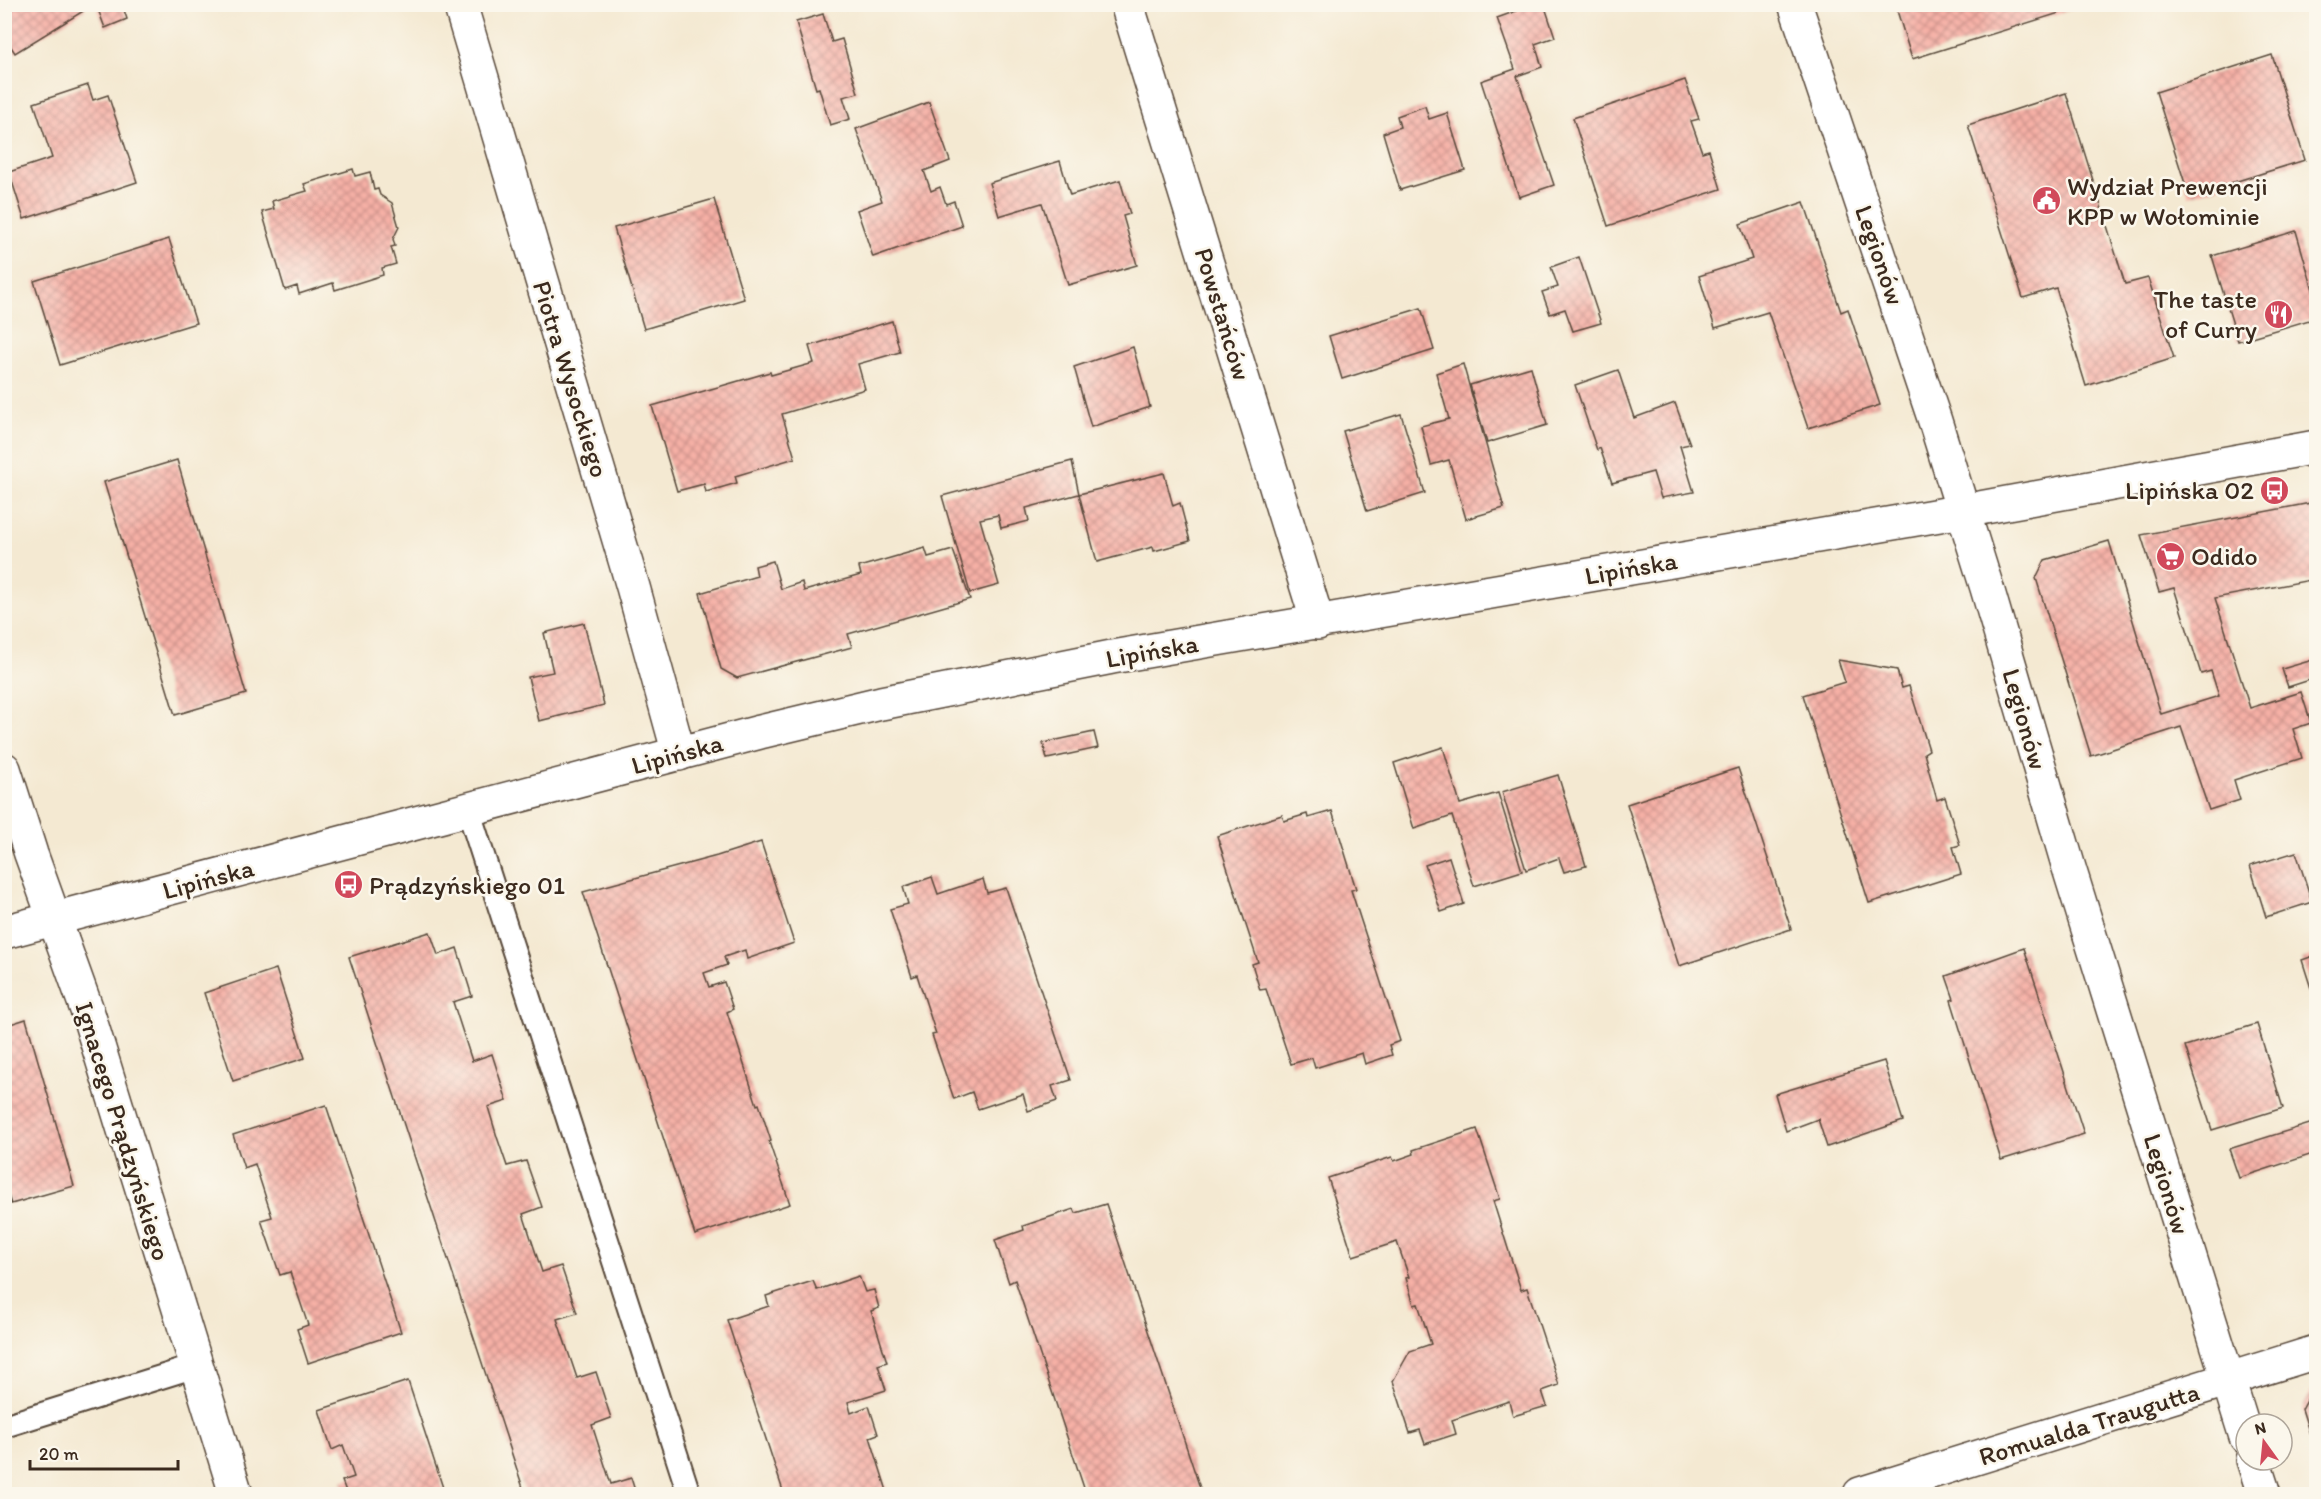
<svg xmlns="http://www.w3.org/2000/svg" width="2321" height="1499" font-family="Itim,sans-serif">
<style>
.building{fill:url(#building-cross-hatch)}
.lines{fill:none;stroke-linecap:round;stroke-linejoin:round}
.service-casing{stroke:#574739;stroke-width:26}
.minor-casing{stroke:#574739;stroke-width:36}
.tertiary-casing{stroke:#574739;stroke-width:36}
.service{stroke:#fff;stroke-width:22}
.minor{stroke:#fff;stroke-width:33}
.tertiary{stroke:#fff;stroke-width:33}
.labels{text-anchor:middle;stroke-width:5;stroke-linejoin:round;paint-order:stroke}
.poi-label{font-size:26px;fill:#3b2a1e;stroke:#fbf7ec;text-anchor:start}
.street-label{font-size:26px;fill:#3b2a1e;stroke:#fbf7ec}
</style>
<defs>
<pattern id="building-cross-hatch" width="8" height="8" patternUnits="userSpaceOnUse" patternTransform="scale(1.5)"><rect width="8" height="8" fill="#f6b0a6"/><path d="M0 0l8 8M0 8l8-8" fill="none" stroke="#c88f87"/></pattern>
</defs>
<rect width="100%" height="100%" fill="#fbf7ec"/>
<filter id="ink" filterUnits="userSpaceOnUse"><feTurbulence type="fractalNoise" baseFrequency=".0167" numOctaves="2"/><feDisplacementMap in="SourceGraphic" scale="12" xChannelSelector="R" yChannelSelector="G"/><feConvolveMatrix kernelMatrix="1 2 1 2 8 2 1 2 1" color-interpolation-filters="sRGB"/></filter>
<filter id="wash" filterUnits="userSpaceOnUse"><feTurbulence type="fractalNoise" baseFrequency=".008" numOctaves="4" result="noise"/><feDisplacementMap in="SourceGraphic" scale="24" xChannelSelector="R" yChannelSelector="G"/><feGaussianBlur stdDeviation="1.35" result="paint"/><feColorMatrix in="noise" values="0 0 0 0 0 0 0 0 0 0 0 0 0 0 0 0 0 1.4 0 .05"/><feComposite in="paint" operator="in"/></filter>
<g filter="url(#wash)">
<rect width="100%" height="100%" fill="#f4e9d2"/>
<g id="blocks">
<g class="building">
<polygon points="4,4 82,4 85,10 15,53 4,36"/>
<polygon points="96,4 122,4 127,19 105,28"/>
<polygon points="1536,4 1544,4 1555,37 1535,44 1542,67 1517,76 1554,185 1519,197 1481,81 1515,69 1497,18"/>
<polygon points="1895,4 2084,4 2085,5 1912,59"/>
<polygon points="823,14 832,42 842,39 858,93 843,97 850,119 830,125 819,88 816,89 796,22"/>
<polygon points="2272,55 2305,160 2189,196 2156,92"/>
<polygon points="1685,80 1699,119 1691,121 1702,152 1709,150 1721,189 1608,226 1573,118"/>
<polygon points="88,85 93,100 108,95 137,182 24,219 9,172 52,158 34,103"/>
<polygon points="2066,93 2125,284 2148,278 2174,358 2086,386 2056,288 2023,298 1968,125"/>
<polygon points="929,102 950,161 924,171 931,191 940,187 946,204 954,201 962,226 873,257 857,210 882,201 856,129"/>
<polygon points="1425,106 1429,119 1447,113 1465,170 1400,190 1383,133 1400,127 1397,116"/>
<polygon points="1060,161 1070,195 1120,180 1130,214 1123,216 1137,265 1068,285 1042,203 999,216 989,183"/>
<polygon points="353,169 355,176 370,172 374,190 378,189 380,195 392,203 399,227 393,239 395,246 391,247 396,264 382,268 383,275 335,290 333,283 299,294 297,286 285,290 262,212 274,209 272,201 307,191 304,184"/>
<polygon points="714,199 744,299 644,329 614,228"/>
<polygon points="1804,202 1841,312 1848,309 1880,405 1808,428 1768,312 1715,328 1699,276 1752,259 1740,224"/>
<polygon points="2316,205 2316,222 2311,206"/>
<polygon points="2296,231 2316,300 2316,318 2238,341 2212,256"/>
<polygon points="169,239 196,323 60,365 34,281"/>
<polygon points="1579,257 1601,323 1573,331 1565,309 1550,314 1542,292 1558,287 1551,267"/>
<polygon points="1421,308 1434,350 1342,379 1329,336"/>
<polygon points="892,321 900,352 858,364 865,389 782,414 795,458 735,476 737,483 706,492 704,484 677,491 652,406 770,372 771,375 814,363 809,346"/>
<polygon points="1133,347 1150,407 1091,427 1074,367"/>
<polygon points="1463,364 1504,508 1466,519 1449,460 1431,465 1421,426 1449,419 1436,373"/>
<polygon points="1531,367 1547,425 1487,443 1470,385"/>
<polygon points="1618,370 1634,418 1675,403 1690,444 1680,446 1694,492 1661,498 1653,472 1612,483 1600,448 1597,450 1575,385"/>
<polygon points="1401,414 1425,493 1367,511 1343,431"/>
<polygon points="177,460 246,694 175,715 104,482"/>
<polygon points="1072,461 1079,494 1164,473 1173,506 1180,503 1190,541 1154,551 1153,547 1097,562 1079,494 1026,508 1029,521 1001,528 998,515 980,519 999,585 970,593 942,496"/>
<polygon points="2316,502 2316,579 2215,598 2250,708 2301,692 2311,723 2293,729 2302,758 2234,780 2240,800 2209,810 2181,727 2091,756 2036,578 2045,560 2109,541 2161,714 2219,696 2211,671 2201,674 2174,588 2159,592 2141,535"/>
<polygon points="925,548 928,557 953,550 970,599 848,634 852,647 737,678 721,669 700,593 757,576 755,566 773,561 781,589 802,582 804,591 861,575 859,567"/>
<polygon points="584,623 604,705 539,721 528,677 553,672 544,633"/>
<polygon points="2316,659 2316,678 2288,687 2282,669"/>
<polygon points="1838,660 1897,670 1902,688 1909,686 1929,750 1924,753 1937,800 1945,797 1960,845 1953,847 1961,874 1869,903 1803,695 1845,682"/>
<polygon points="1094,732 1098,748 1047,759 1043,743"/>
<polygon points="1443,747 1460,804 1498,793 1522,871 1474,886 1452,816 1414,829 1394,763"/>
<polygon points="1738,768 1791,929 1679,966 1627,804"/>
<polygon points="1558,775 1586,866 1564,872 1559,858 1526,870 1502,792"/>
<polygon points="1332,811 1356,889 1351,890 1400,1041 1389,1045 1392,1055 1365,1064 1362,1053 1315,1068 1312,1058 1291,1064 1266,989 1260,990 1252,964 1258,962 1217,836 1282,815 1284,821 1307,814 1308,818"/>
<polygon points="761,842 794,943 747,959 745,950 724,957 727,965 704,973 709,987 724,982 733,1009 727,1012 757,1105 759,1104 771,1141 769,1142 790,1204 695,1235 583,892 717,856"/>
<polygon points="2296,852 2312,902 2266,917 2250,866"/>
<polygon points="1449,857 1464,904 1441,912 1425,865"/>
<polygon points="932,877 938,894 983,879 987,893 1006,888 1071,1080 1052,1086 1057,1101 1028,1111 1023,1094 978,1109 972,1092 954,1099 932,1035 936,1034 917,975 912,977 890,909 908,904 903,887"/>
<polygon points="430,932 438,955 457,948 472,996 453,1002 472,1061 492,1054 507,1101 488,1107 497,1137 507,1166 526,1161 542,1207 523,1214 542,1272 561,1266 577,1313 557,1319 577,1378 596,1372 611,1418 592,1425 611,1484 631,1478 636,1494 525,1494 349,957"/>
<polygon points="2024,948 2084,1134 2001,1160 1951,1000 1954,999 1946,976"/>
<polygon points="2316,955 2316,1004 2302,960"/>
<polygon points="276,969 305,1058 233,1081 204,993"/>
<polygon points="26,1019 74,1186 11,1204 4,1184 4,1026"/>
<polygon points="2257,1024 2283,1108 2212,1130 2185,1046"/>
<polygon points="1884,1061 1903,1121 1827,1147 1818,1119 1786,1131 1775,1094"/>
<polygon points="326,1105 401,1332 308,1363 297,1329 308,1325 299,1298 290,1272 280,1275 261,1220 272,1217 255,1164 244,1168 233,1135"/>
<polygon points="2316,1122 2316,1153 2239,1178 2229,1149"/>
<polygon points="1477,1129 1500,1199 1493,1201 1521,1290 1527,1288 1559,1385 1542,1391 1547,1406 1513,1416 1509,1401 1452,1420 1456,1434 1425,1444 1420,1430 1410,1433 1393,1381 1410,1351 1431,1344 1418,1304 1414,1305 1406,1278 1409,1277 1397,1242 1353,1256 1328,1178 1392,1157 1394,1161 1414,1154 1413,1150"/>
<polygon points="1106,1204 1202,1494 1086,1494 1015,1280 1009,1283 995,1240 1024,1230 1023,1226 1074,1209 1076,1213"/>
<polygon points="859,1276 865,1292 874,1290 879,1308 871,1311 887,1362 878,1365 886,1390 848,1402 851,1413 869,1406 878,1434 870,1437 888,1494 784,1494 727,1320 769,1306 766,1296 813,1281 817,1290"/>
<polygon points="408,1381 445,1494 347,1494 342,1481 354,1477 343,1445 332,1450 319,1410"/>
<polygon points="2316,1391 2316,1454 2302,1409 2311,1392"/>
</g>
</g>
</g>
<g filter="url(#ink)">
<use href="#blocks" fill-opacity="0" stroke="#574739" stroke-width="1.5"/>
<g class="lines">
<defs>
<g id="service">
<polyline points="468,809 689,1494"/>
<polyline points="4,1426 196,1366"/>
</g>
<g id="minor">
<polyline points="460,4 633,587 679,754"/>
<polyline points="1127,4 1318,623"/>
<polyline points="4,769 31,854 87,1010 236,1494"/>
<polyline points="1860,1494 2316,1352"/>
</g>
<g id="tertiary">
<polyline points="1795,4 1935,421 1987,588 2069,868 2246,1437"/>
<polyline points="4,932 760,732 881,703 1112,657 1963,511 2316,447"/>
<polyline points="2253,1460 2264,1494"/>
</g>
</defs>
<use href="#service" class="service-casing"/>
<use href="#minor" class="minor-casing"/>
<use href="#tertiary" class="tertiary-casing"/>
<use href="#service" class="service"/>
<use href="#minor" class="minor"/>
<use href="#tertiary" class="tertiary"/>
</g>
</g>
<defs>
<symbol id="civic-disc" viewBox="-11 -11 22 22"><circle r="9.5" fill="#d1495b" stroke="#fbf7ec"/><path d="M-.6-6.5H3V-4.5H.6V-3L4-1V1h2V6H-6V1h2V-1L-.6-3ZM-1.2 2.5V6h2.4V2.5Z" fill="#fff"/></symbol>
<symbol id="restaurant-disc" viewBox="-11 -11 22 22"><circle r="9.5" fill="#d1495b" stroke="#fbf7ec"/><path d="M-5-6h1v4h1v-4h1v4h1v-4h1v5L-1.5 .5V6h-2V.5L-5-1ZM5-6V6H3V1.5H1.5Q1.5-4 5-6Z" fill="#fff"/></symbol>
<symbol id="bus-disc" viewBox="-11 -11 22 22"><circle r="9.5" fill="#d1495b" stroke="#fbf7ec"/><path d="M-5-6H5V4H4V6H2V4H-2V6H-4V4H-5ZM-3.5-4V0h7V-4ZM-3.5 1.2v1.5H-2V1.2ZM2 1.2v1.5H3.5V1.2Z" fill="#fff"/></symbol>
<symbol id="supermarket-disc" viewBox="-11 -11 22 22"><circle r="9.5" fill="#d1495b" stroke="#fbf7ec"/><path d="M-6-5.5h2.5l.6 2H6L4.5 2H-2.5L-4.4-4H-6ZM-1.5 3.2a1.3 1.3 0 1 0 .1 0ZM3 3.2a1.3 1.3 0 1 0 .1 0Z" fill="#fff"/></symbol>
</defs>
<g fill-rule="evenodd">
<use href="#civic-disc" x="2030" y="184" width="33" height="33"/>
<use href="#restaurant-disc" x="2262" y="298" width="33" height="33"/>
<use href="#bus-disc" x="2258" y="474" width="33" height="33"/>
<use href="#supermarket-disc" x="2154" y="540" width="33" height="33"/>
<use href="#bus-disc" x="332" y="868" width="33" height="33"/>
</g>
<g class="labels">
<g class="poi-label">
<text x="2067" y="195">Wydział Prewencji<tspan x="2067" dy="30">KPP w Wołominie</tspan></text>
<text x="2257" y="308" text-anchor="end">The taste<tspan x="2257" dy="30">of Curry</tspan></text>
<text x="2254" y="499" text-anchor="end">Lipińska 02</text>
<text x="2191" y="565">Odido</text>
<text x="369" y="894">Prądzyńskiego 01</text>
</g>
<g class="street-label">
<text transform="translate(1880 255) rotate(71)" y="9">Legionów</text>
<text transform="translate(1223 314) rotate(73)" y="9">Powstańców</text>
<text transform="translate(571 379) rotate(73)" y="9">Piotra Wysockiego</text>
<text transform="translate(1631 568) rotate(-10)" y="9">Lipińska</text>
<text transform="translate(1152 651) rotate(-10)" y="9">Lipińska</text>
<text transform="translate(2025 719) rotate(74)" y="9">Legionów</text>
<text transform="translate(677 754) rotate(-15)" y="9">Lipińska</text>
<text transform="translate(208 879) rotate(-15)" y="9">Lipińska</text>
<text transform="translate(123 1131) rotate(73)" y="9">Ignacego Prądzyńskiego</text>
<text transform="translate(2167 1184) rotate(73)" y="9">Legionów</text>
<text transform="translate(2089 1424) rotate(-17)" y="9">Romualda Traugutta</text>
</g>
</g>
<rect width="2321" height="1499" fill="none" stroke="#fbf7ec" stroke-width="24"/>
<g transform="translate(2264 1442) rotate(345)"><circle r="28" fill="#fbf7ec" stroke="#aea59a" stroke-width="1.5"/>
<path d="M0-4.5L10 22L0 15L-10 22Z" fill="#d1495b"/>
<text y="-9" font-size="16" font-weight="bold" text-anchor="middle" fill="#3b2a1e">N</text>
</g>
<path d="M30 1460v9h148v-9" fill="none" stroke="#3b2a1e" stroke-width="3"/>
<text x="39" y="1460" font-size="18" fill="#3b2a1e" stroke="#fbf7ec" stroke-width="4.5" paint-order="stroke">20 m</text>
</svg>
